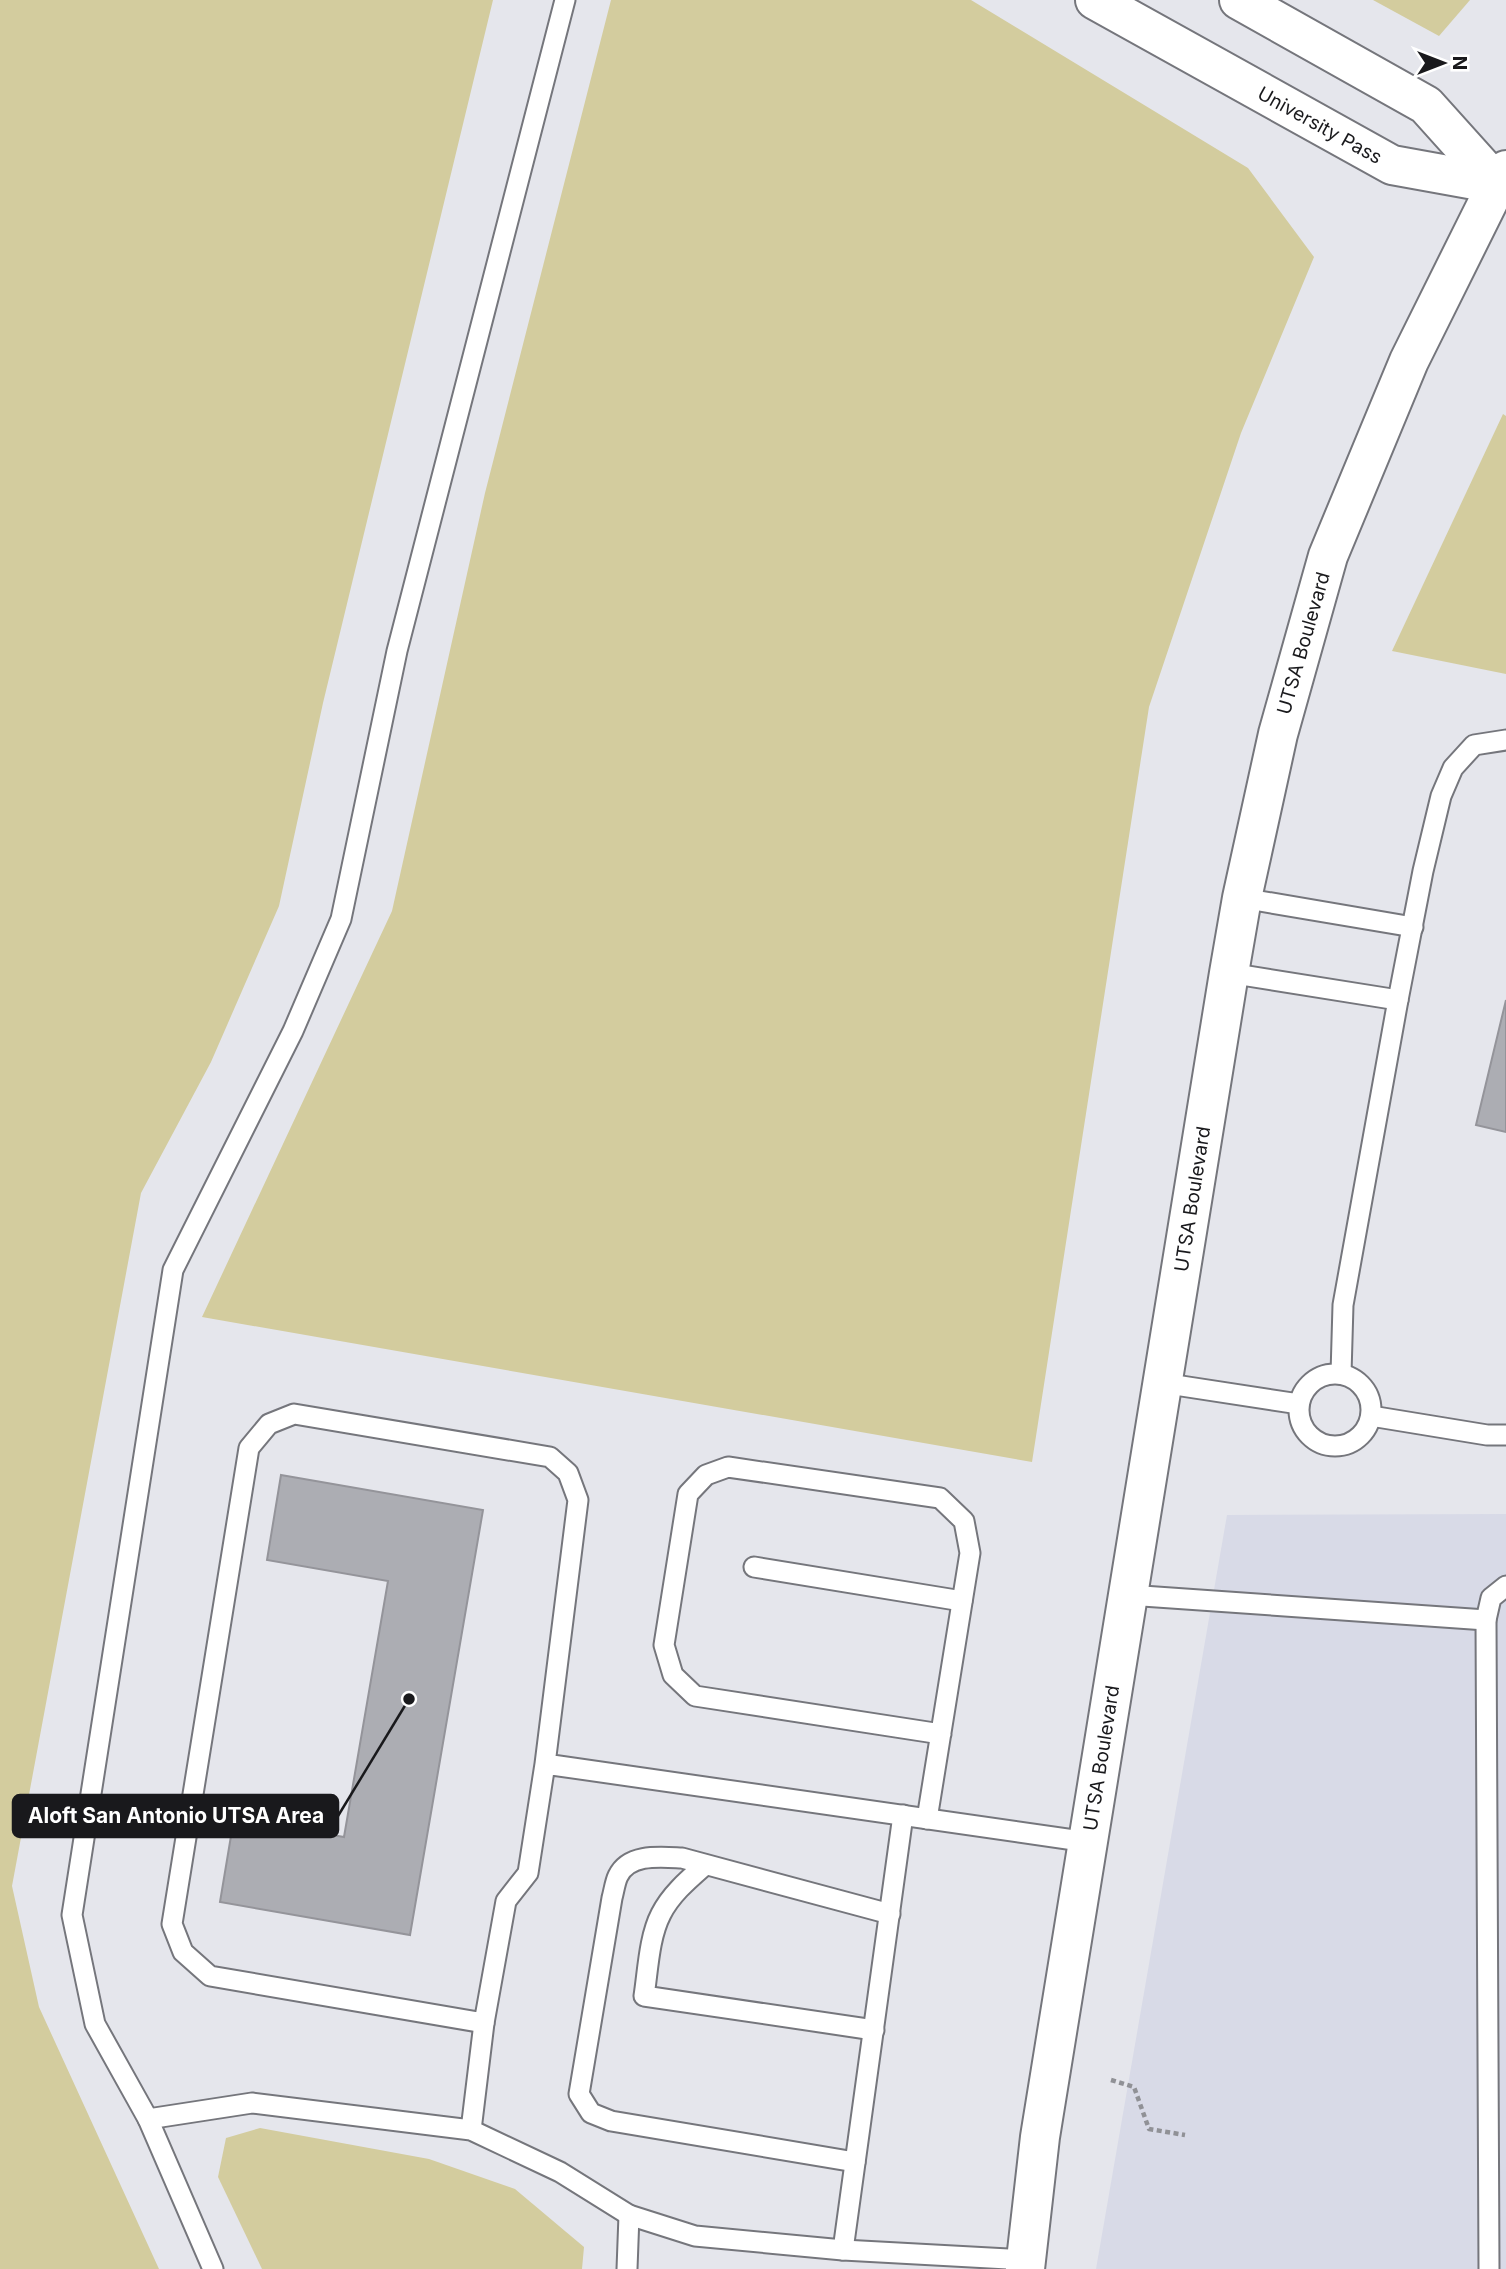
<svg xmlns="http://www.w3.org/2000/svg" width="1506" height="2269" font-family="Inter,sans-serif">
<style>
.built{fill:#d8dae7}
.green{fill:#d3cc9e}
.building{fill:#acadb3;stroke:#94949a;stroke-width:2}
.lines{fill:none;stroke-linecap:round;stroke-linejoin:round}
.service-casing{stroke:#75767c;stroke-width:23}
.tertiary-casing{stroke:#75767c;stroke-width:42}
.secondary-casing{stroke:#75767c;stroke-width:42}
.path{stroke:#909196;stroke-width:4.5;stroke-dasharray:5 3.5;stroke-linecap:butt}
.service{stroke:#fff;stroke-width:19}
.tertiary{stroke:#fff;stroke-width:38}
.secondary{stroke:#fff;stroke-width:38}
.labels{text-anchor:middle;stroke-width:5;stroke-linejoin:round;paint-order:stroke}
.street-label{font-size:19px;fill:#19191c;stroke:#fff}
.leader{fill:none;stroke:#19191c;stroke-width:2.5}
.callout-dot{fill:#19191c;stroke:#fff;stroke-width:2.5}
.callout{fill:#19191c;stroke:#19191c;stroke-width:2.5}
.callout-label{font-size:21px;text-anchor:middle;font-weight:bold;fill:#fff}
</style>
<rect width="100%" height="100%" fill="#e5e6ec"/>
<polygon class="built" points="1506,1514 1506,2269 1096,2269 1227,1515"/>
<g class="green">
<polygon points="0,0 493,0 323,703 279,906 211,1062 141,1193 12,1886 39,2007 159,2269 0,2269"/>
<polygon points="611,0 971,0 1248,168 1314,257 1241,433 1149,707 1032,1462 202,1317 392,911 485,493"/>
<polygon points="1373,0 1470,0 1439,36"/>
<polygon points="1503,414 1506,416 1506,674 1392,651"/>
<polygon points="260,2128 429,2159 515,2189 584,2247 582,2269 262,2269 218,2177 226,2138"/>
</g>
<g class="building">
<polygon points="1506,1000 1506,1132 1476,1125"/>
<polygon points="281,1475 483,1510 410,1935 220,1902 234,1818 344,1837 388,1581 267,1560"/>
</g>
<g class="lines">
<defs>
<g id="service">
<polyline points="1242,898 1413,927"/>
<polyline points="1229,973 1398,1000"/>
<polyline points="1341,1374 1343,1305 1398,1000 1423,871 1441,796 1453,768 1474,745 1506,740"/>
<circle cx="1335" cy="1410" r="36"/>
<polyline points="1162,1383 1299,1404"/>
<polyline points="1371,1416 1487,1435 1506,1435"/>
<polyline points="754,1567 962,1601"/>
<polyline points="1128,1595 1486,1620"/>
<polyline points="545,1764 528,1873 506,1901 484,2023 210,1976 183,1952 172,1924 249,1448 269,1424 294,1414 550,1457 568,1473 578,1500 545,1764 1088,1842"/>
<polyline points="927,1819 970,1553 964,1521 940,1498 728,1467 706,1475 688,1494 664,1645 673,1675 695,1696 941,1734"/>
<path d="M705 1865C689 1879 671 1894 661 1914 649 1937 648 1970 644 1996L874 2030"/>
<polyline points="148,2119 252,2103 471,2130 560,2172 629,2215 695,2236 843,2250 1026,2260"/>
<polyline points="471,2130 484,2023"/>
<path d="M855 2162 611 2121 591 2113 579 2094 612 1898C614 1891 615 1882 618 1876 629 1853 661 1857 682 1858L890 1914"/>
<polyline points="843,2250 903,1815"/>
<polyline points="213,2269 148,2119 95,2024 72,1915 173,1270 293,1031 341,919 397,651 565,0"/>
<polyline points="627,2269 629,2215"/>
<polyline points="1489,2269 1486,1620 1491,1598 1506,1586"/>
</g>
<g id="tertiary">
<polyline points="1095,0 1392,165 1497,184"/>
<polyline points="1239,0 1426,105 1497,184"/>
</g>
<polyline id="secondary" points="1025,2269 1040,2137 1229,973 1242,898 1278,734 1328,556 1409,361 1497,184 1506,170"/>
</defs>
<use href="#service" class="service-casing"/>
<use href="#tertiary" class="tertiary-casing"/>
<use href="#secondary" class="secondary-casing"/>
<polyline class="path" points="1111,2080 1134,2087 1149,2129 1185,2135"/>
<use href="#service" class="service"/>
<use href="#tertiary" class="tertiary"/>
<use href="#secondary" class="secondary"/>
</g>
<g class="labels">
<g class="street-label">
<text transform="translate(1320 125) rotate(29)" y="7">University Pass</text>
<text transform="translate(1303 643) rotate(-74)" y="7">UTSA Boulevard</text>
<text transform="translate(1192 1199) rotate(-81)" y="7">UTSA Boulevard</text>
<text transform="translate(1101 1758) rotate(-81)" y="7">UTSA Boulevard</text>
</g>
</g>
<path class="leader" d="M409 1699L338 1816"/>
<circle class="callout-dot" cx="409" cy="1699" r="7"/>
<rect class="callout" x="13" y="1795" width="325" height="42" rx="7"/>
<g class="callout-label">
<text x="176" y="1823">Aloft San Antonio UTSA Area</text>
</g>
<g transform="translate(1443 63) rotate(90)" stroke="#ffffff" stroke-width="5" paint-order="stroke">
<path d="M0-5L12 26L0 18L-12 26Z" fill="#19191c"/>
<text y="-10" font-size="19" font-weight="bold" text-anchor="middle" fill="#19191c">N</text>
</g>
</svg>
